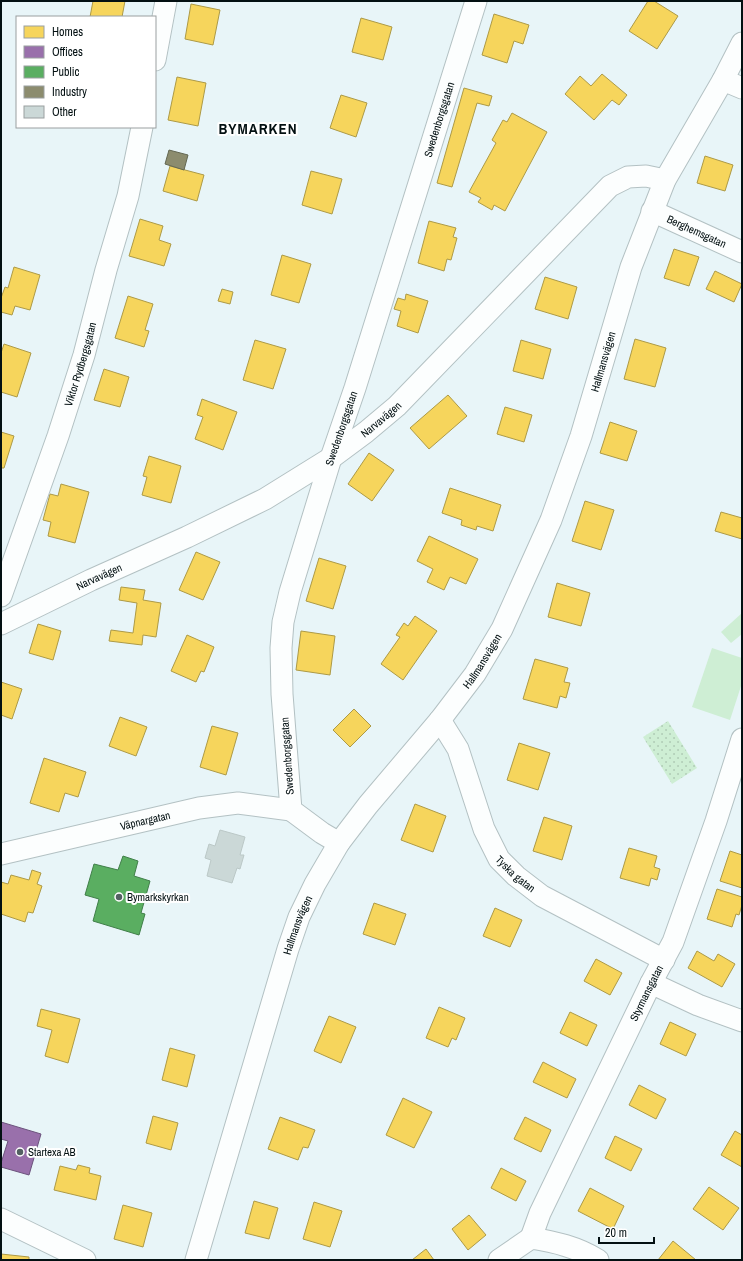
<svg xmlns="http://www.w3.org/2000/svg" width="743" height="1261" font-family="'Archivo Narrow',sans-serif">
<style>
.green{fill:url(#green-dots)}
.pitch{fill:#ceeed4}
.homes{fill:#f6d55c;stroke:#ad9a46}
.offices{fill:#9970ab;stroke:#6c537d}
.public{fill:#5aae61;stroke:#407f49}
.industry{fill:#8c8c6e;stroke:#636752}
.building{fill:#cbd8d7;stroke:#bbc8c7}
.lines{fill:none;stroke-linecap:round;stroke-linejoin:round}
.minor-casing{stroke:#b3c1c3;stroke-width:23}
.minor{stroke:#fcfefe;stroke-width:21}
.poi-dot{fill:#536062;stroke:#fff;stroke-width:1.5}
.labels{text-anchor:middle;stroke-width:4;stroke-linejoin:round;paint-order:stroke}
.street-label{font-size:11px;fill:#031012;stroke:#fff}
.poi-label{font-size:11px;fill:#031012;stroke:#fff;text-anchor:start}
.district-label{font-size:15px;font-weight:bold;letter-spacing:1px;fill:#031012;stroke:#fff}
</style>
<defs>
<pattern id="green-dots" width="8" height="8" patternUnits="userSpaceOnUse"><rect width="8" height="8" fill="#ceeed4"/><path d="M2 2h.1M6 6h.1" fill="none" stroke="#afcbb5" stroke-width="1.8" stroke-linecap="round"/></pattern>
</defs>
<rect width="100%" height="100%" fill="#e8f5f8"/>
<polygon class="green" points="668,721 697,768 672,784 643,737"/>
<g class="pitch">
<polygon points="742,613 742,634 731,643 721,632"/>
<polygon points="712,648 742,658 742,683 730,720 692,707"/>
</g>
<g class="homes">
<polygon points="93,1 125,1 122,17 90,17"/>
<polygon points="648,1 654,1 678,16 657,49 629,31"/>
<polygon points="191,4 220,10 213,45 185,39"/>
<polygon points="494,14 529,25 523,44 514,41 507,63 482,55"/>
<polygon points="361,18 392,27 383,60 352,52"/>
<polygon points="602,74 627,95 619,105 612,100 594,120 565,94 580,76 591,86"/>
<polygon points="177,77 206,83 198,126 168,120"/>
<polygon points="464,88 492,96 489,106 477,103 452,187 437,183"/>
<polygon points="341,95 367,103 356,137 330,128"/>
<polygon points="512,113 547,132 505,211 494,205 492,210 478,202 481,198 469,192 496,143 492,140 503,120 507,122"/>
<polygon points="705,156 733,165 725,191 697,183"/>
<polygon points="170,166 204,175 197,201 163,191"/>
<polygon points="311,171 342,179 332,214 302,205"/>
<polygon points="140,219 163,226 159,240 171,244 164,266 129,256"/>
<polygon points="429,221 456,228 453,237 457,238 451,260 447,259 444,271 418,263"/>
<polygon points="674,249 699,257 689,286 664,278"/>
<polygon points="282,255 311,264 299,303 271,295"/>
<polygon points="14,267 40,275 30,310 15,306 12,315 1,312 1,298 5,287 8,288"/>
<polygon points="715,271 742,284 734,302 706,289"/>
<polygon points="545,277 577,287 568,319 535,309"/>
<polygon points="222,289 233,292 230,304 218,301"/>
<polygon points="406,294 428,301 418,333 397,326 401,311 394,309 398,298 405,300"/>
<polygon points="128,296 153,304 145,330 149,331 144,347 115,338"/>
<polygon points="635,339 666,348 655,387 624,379"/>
<polygon points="255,340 286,349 273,389 243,380"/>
<polygon points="521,340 551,349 543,379 513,371"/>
<polygon points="4,344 31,353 17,397 1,392 1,353"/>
<polygon points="104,369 129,377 120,407 94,400"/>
<polygon points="448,395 467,416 429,449 410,428"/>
<polygon points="202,399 237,412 223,450 195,439 203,417 197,415"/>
<polygon points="505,407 532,415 524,442 497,434"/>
<polygon points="610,422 637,431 627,461 600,453"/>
<polygon points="1,432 14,436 4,468 1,468"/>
<polygon points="369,453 394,470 372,501 348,484"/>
<polygon points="149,456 181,466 171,503 142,495 147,477 143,476"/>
<polygon points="61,484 89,492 75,543 48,536 51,522 43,520 50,494 58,496"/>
<polygon points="450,488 501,505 493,531 477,526 476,530 461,525 462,520 442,513"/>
<polygon points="585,501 614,510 601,550 572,541"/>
<polygon points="721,512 742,518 742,539 715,531"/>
<polygon points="429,536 478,559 466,584 450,577 444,590 427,582 433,569 417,561"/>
<polygon points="196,552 220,562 203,600 179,590"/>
<polygon points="319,558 346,566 333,609 306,601"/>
<polygon points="557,583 590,593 581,626 548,617"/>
<polygon points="121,587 145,590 143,600 161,603 156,637 143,635 142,645 109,641 111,630 133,633 137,603 119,600"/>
<polygon points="415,616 437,631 403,680 381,664 400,637 396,635 404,623 408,626"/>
<polygon points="38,624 61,631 53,660 29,653"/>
<polygon points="301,631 335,636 330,675 296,670"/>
<polygon points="187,635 214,647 204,672 201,671 196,682 171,671"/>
<polygon points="535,659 568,668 564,682 570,683 566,698 560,696 557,708 523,699"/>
<polygon points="1,682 22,689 12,719 1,715"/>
<polygon points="354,709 371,726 350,747 333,730"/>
<polygon points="120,717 147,727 136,756 109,746"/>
<polygon points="212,726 238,733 226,775 200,767"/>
<polygon points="519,743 550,753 538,790 507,780"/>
<polygon points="44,758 86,772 78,797 65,793 59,812 30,803"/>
<polygon points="415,804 446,816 433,852 401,840"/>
<polygon points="544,817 572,826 562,860 533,851"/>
<polygon points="629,848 657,856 654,867 660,869 657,880 651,878 649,886 620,878"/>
<polygon points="730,851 742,855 742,888 720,881"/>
<polygon points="32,870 41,873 37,884 42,886 33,913 28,912 25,922 1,914 1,882 8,884 11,875 29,880"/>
<polygon points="717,889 742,897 742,905 739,915 736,914 732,927 707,919"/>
<polygon points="374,903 406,914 395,945 363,934"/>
<polygon points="495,908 522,920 510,947 483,936"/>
<polygon points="697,951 714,961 718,954 735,964 722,987 688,968"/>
<polygon points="596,959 622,973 610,995 584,981"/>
<polygon points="439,1007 465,1018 456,1040 452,1038 448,1047 426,1038"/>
<polygon points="41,1009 80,1019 68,1063 45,1056 52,1030 37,1026"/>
<polygon points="570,1012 597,1025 587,1046 560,1033"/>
<polygon points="329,1016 356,1027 341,1063 314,1051"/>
<polygon points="670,1022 696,1034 686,1056 660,1044"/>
<polygon points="170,1048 195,1055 187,1087 162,1080"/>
<polygon points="543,1062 576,1079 567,1098 533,1082"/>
<polygon points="639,1085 666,1099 656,1119 629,1105"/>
<polygon points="403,1098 432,1112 414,1148 386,1135"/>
<polygon points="153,1116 178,1123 171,1150 146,1143"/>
<polygon points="280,1117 315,1130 308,1148 303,1147 298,1160 268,1149"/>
<polygon points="525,1117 551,1130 541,1152 514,1139"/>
<polygon points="735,1131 742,1135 742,1167 721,1155"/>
<polygon points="615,1136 642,1149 631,1171 605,1158"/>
<polygon points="78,1165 90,1168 89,1173 101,1176 96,1200 54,1190 60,1166 76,1170"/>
<polygon points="501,1168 526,1181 516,1201 491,1188"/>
<polygon points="709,1187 739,1208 723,1230 693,1209"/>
<polygon points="590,1188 624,1206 613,1229 578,1211"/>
<polygon points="254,1201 278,1208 269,1239 245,1233"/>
<polygon points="314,1202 342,1211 330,1247 303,1239"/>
<polygon points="123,1205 152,1213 143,1247 114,1239"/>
<polygon points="469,1215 486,1235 468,1250 452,1229"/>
<polygon points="673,1241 696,1260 658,1260"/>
<polygon points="426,1249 434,1260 412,1260"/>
<polygon points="1,1254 29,1257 29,1260 1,1260"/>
</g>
<polygon class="offices" points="1,1122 41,1134 29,1175 1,1167 1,1163 8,1141 1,1139"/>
<polygon class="public" points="123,856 138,861 134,876 150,881 141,913 145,914 139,935 93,921 99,899 85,895 94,864 118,870"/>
<polygon class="industry" points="169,150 188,155 184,170 165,164"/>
<polygon class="building" points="220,830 245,837 240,855 244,855 240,869 237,868 232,883 207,876 211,860 205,858 209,844 215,846"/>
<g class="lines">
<defs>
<g id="minor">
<polyline points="155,60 166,1"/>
<polyline points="723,80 742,88"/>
<path id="s1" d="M652 211 742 252"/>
<path id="s2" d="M1 596 58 436 84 355 106 270 128 196 142 127"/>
<path id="s3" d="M1 624 91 580 187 537 265 499 331 458 366 432 397 406 610 186 628 177 646 176 665 180"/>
<path id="s4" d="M440 720 458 749 484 829 499 859 516 876 542 896 664 960"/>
<path id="s5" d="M339 843 322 833 291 810 282 694 281 648 283 622 290 592 331 458 355 388 476 1"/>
<path id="s6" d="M1 854 199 808 238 803 291 810"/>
<polyline points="651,983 698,1005 742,1021"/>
<polyline points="1,1219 85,1260"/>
<path id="s7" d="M531 1238 540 1213 651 983 673 942 716 821 742 739"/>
<path id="s8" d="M196 1260 288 949 299 917 315 884 339 843 368 805 440 720 475 674 502 629 551 520 581 436 631 267 665 180 723 80 742 43"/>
<path d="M499 1260 531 1238C555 1242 577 1247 598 1260"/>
</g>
</defs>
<use href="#minor" class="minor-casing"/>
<use href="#minor" class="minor"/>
</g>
<g class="poi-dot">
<circle cx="119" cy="897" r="4"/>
<circle cx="20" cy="1152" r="4"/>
</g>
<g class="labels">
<g class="street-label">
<text dy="4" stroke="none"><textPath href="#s5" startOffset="773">Swedenborgsgatan</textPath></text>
<text dy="4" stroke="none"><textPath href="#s1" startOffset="49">Berghemsgatan</textPath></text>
<text dy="4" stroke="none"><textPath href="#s8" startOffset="998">Hallmansvägen</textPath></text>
<text dy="4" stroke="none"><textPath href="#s2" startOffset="245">Viktor Rydbergsgatan</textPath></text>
<text dy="4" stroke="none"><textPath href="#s3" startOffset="433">Narvavägen</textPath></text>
<text dy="4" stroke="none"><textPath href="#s5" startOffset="449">Swedenborgsgatan</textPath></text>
<text dy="4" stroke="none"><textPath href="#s3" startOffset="109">Narvavägen</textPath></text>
<text dy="4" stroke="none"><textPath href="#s8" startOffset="674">Hallmansvägen</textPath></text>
<text transform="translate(287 756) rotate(-94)" y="4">Swedenborgsgatan</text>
<text dy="4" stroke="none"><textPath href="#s6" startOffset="148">Väpnargatan</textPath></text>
<text dy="4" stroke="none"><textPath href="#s4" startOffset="174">Tyska gatan</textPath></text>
<text dy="4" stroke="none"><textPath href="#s8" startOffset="350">Hallmansvägen</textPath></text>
<text dy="4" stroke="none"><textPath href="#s7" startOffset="271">Styrmansgatan</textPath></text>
</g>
<g class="poi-label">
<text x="127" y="901">Bymarkskyrkan</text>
<text x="28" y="1156">Startexa AB</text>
</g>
<g class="district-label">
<text x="258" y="134">BYMARKEN</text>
</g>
</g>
<rect width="743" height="1261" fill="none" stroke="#031012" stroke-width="4"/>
<rect x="16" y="16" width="140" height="112" fill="#ffffff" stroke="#9a9fa0"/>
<rect x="24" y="26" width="20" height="12" fill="#f6d55c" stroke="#9a9fa0"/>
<text x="52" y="36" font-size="12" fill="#031012">Homes</text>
<rect x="24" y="46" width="20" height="12" fill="#9970ab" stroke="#9a9fa0"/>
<text x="52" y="56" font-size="12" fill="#031012">Offices</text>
<rect x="24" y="66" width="20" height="12" fill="#5aae61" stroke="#9a9fa0"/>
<text x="52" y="76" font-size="12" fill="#031012">Public</text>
<rect x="24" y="86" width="20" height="12" fill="#8c8c6e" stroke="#9a9fa0"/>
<text x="52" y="96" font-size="12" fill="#031012">Industry</text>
<rect x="24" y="106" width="20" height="12" fill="#cbd8d7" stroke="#9a9fa0"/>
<text x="52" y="116" font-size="12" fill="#031012">Other</text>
<path d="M599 1237v6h55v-6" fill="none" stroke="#031012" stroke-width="2"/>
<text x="605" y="1237" font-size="12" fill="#031012" stroke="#ffffff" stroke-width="3" paint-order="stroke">20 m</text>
</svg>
